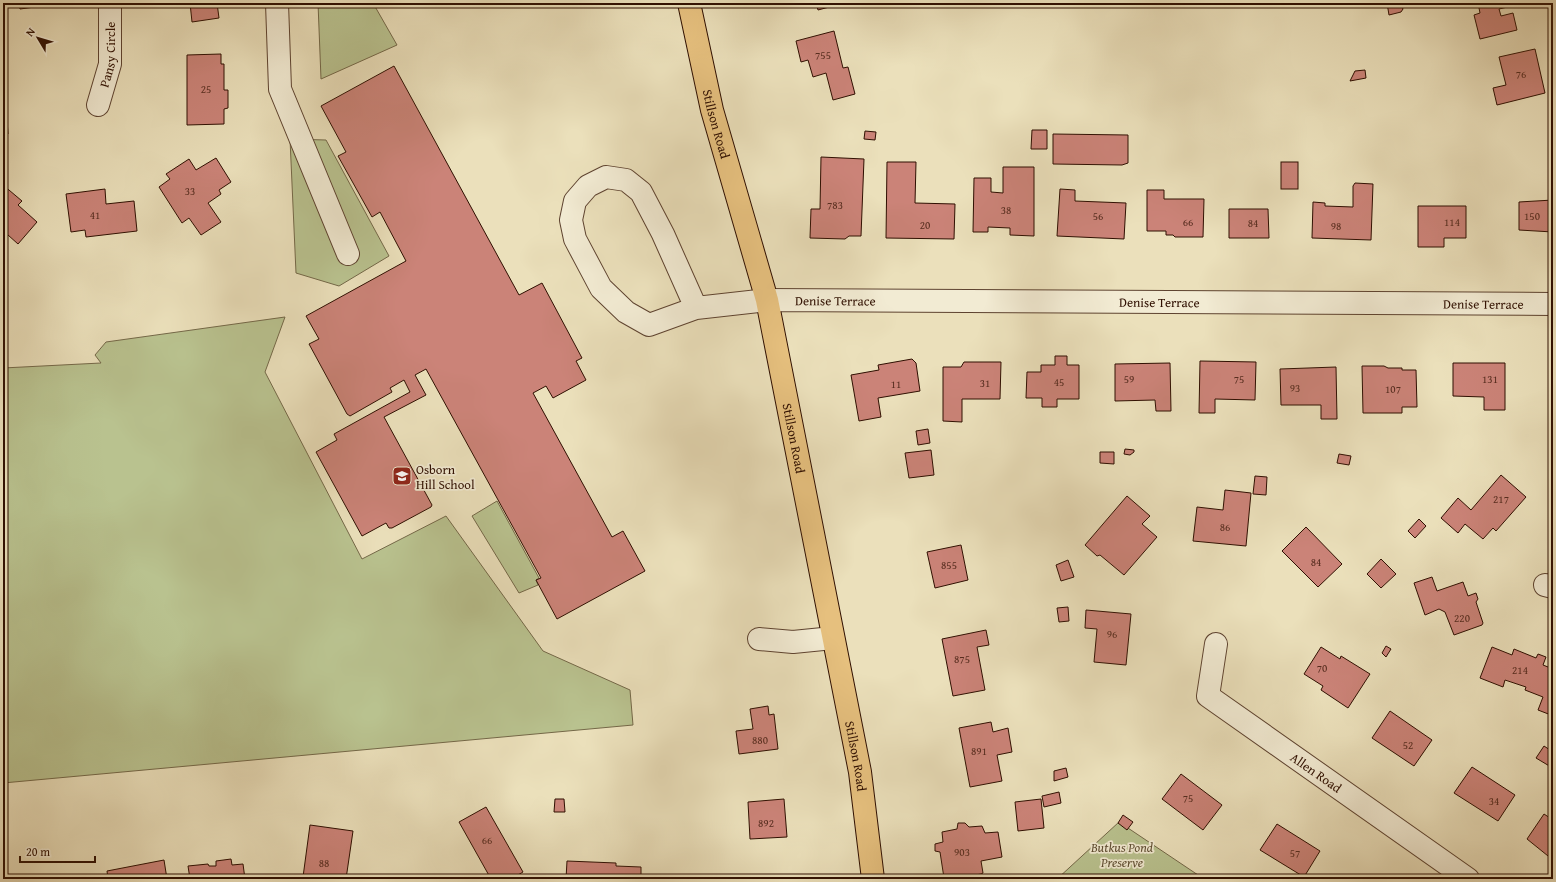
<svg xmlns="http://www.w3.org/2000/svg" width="1556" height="882" font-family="'Gentium Book Plus',serif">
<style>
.green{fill:#b9c28f;stroke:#746848}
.building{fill:#cb8378;stroke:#2f0f01}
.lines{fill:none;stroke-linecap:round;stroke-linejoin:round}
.minor-casing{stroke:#5e4330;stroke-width:24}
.major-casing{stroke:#2f0f01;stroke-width:24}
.minor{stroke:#f2ebd3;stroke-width:22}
.major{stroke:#e6c07e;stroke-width:22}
.labels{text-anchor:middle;stroke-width:3.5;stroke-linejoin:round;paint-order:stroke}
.number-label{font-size:11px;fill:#562c1f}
.street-label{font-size:13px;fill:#2f0f01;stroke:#f2ebd3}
.poi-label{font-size:13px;fill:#2f0f01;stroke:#f2ebd3;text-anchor:start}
.park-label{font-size:13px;font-style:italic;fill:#5f4e33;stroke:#f2ebd3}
</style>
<rect width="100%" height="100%" fill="#ebe0bb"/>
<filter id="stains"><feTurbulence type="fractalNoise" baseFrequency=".005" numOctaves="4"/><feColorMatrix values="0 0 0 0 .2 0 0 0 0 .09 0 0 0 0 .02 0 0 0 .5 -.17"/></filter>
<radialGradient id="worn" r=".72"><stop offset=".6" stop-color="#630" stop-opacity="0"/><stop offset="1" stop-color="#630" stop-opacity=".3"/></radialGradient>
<g class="green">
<polygon points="318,3 373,3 397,45 321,79"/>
<polygon points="290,139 326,140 389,256 339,286 296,273"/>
<polygon points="285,317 265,372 362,559 446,516 543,651 630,690 633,725 3,783 3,368 101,363 95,355 106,342"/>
<polygon points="497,501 539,578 536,580 538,585 519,593 472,516"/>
<polygon points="1119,822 1204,879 1057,879"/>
</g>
<g class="building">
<polygon points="19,3 57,3 57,4 20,9"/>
<polygon points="190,3 217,3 219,18 192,22"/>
<polygon points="816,3 844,3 818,10"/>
<polygon points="1387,3 1401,3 1403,9 1401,12 1389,15"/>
<polygon points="1478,3 1515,3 1516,5 1499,9 1501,16 1513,13 1517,30 1480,39 1474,15 1480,13"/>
<polygon points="834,31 843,68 848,67 855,94 833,100 826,73 813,77 808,60 801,62 796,41"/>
<polygon points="1535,49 1545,93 1497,105 1493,88 1506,85 1499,57"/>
<polygon points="221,54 221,64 224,64 224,90 228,90 228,108 224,109 224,124 187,125 187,55"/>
<polygon points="394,66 519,295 542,283 582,358 576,361 586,380 553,398 546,386 533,393 612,537 623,531 645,571 557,619 536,580 541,578 426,369 415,375 426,395 384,417 432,505 431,507 392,528 389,528 386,523 362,536 316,452 337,440 334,434 410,392 404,380 390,388 392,392 350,416 347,414 309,344 319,339 306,316 406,261 380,212 372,217 338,156 346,152 321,106"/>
<polygon points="1365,70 1366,78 1350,81 1355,71"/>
<polygon points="3,91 5,91 8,134 3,134"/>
<polygon points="1032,130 1047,130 1047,149 1031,149"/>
<polygon points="865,131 876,132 875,140 864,139"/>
<polygon points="1053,134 1128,135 1128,163 1122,165 1053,164"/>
<polygon points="821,157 864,159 861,236 849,236 845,239 810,238 811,209 820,209"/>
<polygon points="216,158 231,182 219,190 221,194 208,203 221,222 201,235 189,218 182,223 159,187 170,179 166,174 189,159 196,170"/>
<polygon points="887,162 916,162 915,203 955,204 954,239 886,238"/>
<rect x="1281" y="162" width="17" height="27"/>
<polygon points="1003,167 1034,167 1034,236 1010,235 1010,228 988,227 988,232 973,232 974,178 991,178 991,192 1003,193"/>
<polygon points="1355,183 1373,184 1371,240 1312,238 1313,202 1325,203 1325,206 1353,207 1353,186"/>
<polygon points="3,185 22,201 18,205 37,222 18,244 8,235 3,241"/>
<polygon points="105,189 106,204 134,201 137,231 86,237 85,230 71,232 66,194"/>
<polygon points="1060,189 1075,190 1075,201 1126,203 1124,239 1057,236"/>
<polygon points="1147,190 1164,190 1164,199 1204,199 1203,237 1175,237 1173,235 1166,235 1166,231 1147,231"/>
<polygon points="1553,200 1553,232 1519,230 1519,202"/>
<polygon points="1418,206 1466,206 1466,238 1444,238 1444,247 1418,247"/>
<polygon points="1229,209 1268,209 1269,238 1229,238"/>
<polygon points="1055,356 1067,356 1067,365 1079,365 1079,399 1057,399 1057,407 1042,407 1042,398 1026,398 1027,372 1041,372 1041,365 1055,365"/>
<polygon points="912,359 916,363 920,391 878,398 881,417 859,421 851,375 879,370 878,365"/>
<polygon points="1200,361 1256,362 1255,400 1215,399 1215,413 1199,413"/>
<polygon points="964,362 1001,362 1000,399 962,399 962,422 943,421 943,367 961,367"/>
<polygon points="1170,363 1171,411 1156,411 1155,400 1115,401 1115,364"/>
<polygon points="1453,363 1505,363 1505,410 1484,410 1484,397 1453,396"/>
<polygon points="1362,366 1384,366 1388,368 1402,368 1402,370 1416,370 1417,407 1402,407 1402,413 1363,413"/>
<polygon points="1336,367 1337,419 1321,419 1321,405 1281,405 1280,369"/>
<polygon points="928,429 930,443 918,445 916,431"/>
<polygon points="1125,449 1134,450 1134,452 1130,455 1124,454"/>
<polygon points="931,450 934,475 909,478 905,453"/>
<polygon points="1100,452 1114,452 1114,464 1100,463"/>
<polygon points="1339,454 1351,456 1349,465 1337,463"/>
<polygon points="1501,475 1526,497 1496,531 1493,528 1483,539 1465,524 1458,533 1441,518 1458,498 1471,510"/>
<polygon points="1255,476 1267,477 1266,495 1253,494"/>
<polygon points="1225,490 1251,493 1246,546 1193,541 1197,507 1223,510"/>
<polygon points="1127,496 1150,516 1142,524 1157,537 1124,575 1100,555 1097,556 1085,545"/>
<polygon points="1419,519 1426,526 1415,538 1408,531"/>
<polygon points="1306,527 1342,564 1318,587 1282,551"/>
<polygon points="961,545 968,580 935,588 927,552"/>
<polygon points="1381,559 1396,574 1381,588 1367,574"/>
<polygon points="1068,560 1074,577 1061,581 1056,565"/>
<polygon points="1432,577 1437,591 1463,582 1468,596 1476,593 1478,599 1476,602 1483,623 1482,625 1454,635 1445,612 1439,609 1425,615 1414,583"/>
<polygon points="1068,607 1069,621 1059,622 1057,608"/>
<polygon points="1086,610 1131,614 1126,665 1094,662 1097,629 1085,628"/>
<polygon points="986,630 989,645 977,647 985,690 953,696 942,639"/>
<polygon points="1386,646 1391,649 1386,657 1382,653"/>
<polygon points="1321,647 1340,659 1341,656 1370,674 1348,708 1321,690 1323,686 1304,674"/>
<polygon points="1492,647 1512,655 1514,649 1536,658 1538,654 1546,657 1543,665 1553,669 1553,711 1551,715 1538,710 1543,697 1525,690 1526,687 1505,680 1503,687 1480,678"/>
<polygon points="768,706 769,715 774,714 778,749 739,754 736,731 753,729 750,709"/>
<polygon points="1390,711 1432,740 1414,766 1372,738"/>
<polygon points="991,722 993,732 1008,728 1012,752 997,755 1002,781 970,787 959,728"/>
<polygon points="1544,746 1553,752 1553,764 1551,767 1536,758"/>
<polygon points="1472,767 1515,795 1498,821 1454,793"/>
<polygon points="1066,768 1068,777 1054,781 1054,771"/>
<polygon points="1181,774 1222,805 1203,830 1162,799"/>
<polygon points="1059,792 1061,803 1044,807 1042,796"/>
<polygon points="555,799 564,799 565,812 554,812"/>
<polygon points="784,799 787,837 750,839 748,802"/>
<polygon points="1041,799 1044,828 1018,831 1015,802"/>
<polygon points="486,807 523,872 511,879 491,879 459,822"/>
<polygon points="1544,814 1553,820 1553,860 1527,839"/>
<polygon points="1123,815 1133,822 1127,830 1118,823"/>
<polygon points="958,823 965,823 969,827 982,826 985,833 998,832 1002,857 981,861 983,873 981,874 953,879 944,878 940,852 935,851 935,844 943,842 942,832 957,829"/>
<polygon points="1277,824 1320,851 1304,877 1260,850"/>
<polygon points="310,825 353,831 346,879 309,879 309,878 303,877"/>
<polygon points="231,859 232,865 243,864 245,879 190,879 188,866 208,864 209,866 216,866 216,861"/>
<polygon points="164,860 167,879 108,879 107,871"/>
<polygon points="567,861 616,863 616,866 641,867 641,879 566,879"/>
</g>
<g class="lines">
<defs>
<g id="minor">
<polyline points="277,3 280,89 348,254"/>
<path id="s1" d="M98 105 110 64V3"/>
<path id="s2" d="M696 308 663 234 641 192 626 180 606 177 588 186 575 201 571 220 575 239 601 288 626 312 649 325 696 308 767 300 1553 304"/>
<polyline points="1545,585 1553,587"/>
<polyline points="759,639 793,642 833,638"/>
<path id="s3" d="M1216 644 1208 696 1468 879"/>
</g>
<g id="major">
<path id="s4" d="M689 3 712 110 767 300 860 772 873 879"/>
</g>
</defs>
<use href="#minor" class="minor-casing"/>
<use href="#major" class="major-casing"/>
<use href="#minor" class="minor"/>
<use href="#major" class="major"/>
</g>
<defs>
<symbol id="school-square" viewBox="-11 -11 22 22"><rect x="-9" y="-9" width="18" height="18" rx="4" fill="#8f2418" stroke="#f2ebd3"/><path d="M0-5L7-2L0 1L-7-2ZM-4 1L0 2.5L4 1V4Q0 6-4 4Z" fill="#fff"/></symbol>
</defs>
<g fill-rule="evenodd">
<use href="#school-square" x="391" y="465" width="22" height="22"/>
</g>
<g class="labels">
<g class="number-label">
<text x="823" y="59">755</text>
<text x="1521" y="78">76</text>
<text x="206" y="93">25</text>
<text x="190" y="195">33</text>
<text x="835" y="209">783</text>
<text x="1006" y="214">38</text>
<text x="95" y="219">41</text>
<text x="1098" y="220">56</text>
<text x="1532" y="220">150</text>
<text x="1188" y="226">66</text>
<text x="1452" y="226">114</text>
<text x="1253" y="227">84</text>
<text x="925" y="229">20</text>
<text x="1336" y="230">98</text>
<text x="1129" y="383">59</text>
<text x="1239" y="383">75</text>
<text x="1490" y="383">131</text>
<text x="1059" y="386">45</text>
<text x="985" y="387">31</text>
<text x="896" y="388">11</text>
<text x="1295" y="392">93</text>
<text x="1393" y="393">107</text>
<text x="1501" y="503">217</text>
<text x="1225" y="531">86</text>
<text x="1316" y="566">84</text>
<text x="949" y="569">855</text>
<text x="1462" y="622">220</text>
<text x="1112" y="638">96</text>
<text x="962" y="663">875</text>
<text x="1322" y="672">70</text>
<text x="1520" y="674">214</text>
<text x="760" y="744">880</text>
<text x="1408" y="749">52</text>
<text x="979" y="755">891</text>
<text x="1188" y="802">75</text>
<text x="1494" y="805">34</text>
<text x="766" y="827">892</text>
<text x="487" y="844">66</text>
<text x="962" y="856">903</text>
<text x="1295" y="857">57</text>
<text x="324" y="867">88</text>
</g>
<g class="street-label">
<text dy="5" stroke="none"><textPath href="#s1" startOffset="52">Pansy Circle</textPath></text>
<text dy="5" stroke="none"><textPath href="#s4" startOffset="124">Stillson Road</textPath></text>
<text dy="5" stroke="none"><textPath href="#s2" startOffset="553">Denise Terrace</textPath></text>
<text dy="5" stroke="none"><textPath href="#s2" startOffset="877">Denise Terrace</textPath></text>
<text dy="5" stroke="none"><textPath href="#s2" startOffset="1201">Denise Terrace</textPath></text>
<text dy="5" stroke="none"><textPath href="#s4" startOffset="448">Stillson Road</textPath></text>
<text dy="5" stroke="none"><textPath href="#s4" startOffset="772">Stillson Road</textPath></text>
<text dy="5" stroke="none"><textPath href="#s3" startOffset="185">Allen Road</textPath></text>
</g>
<g class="poi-label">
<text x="416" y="474">Osborn<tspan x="416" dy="15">Hill School</tspan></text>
</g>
<g class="park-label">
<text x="1122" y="852">Butkus Pond<tspan x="1122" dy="15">Preserve</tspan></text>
</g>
</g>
<rect width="1556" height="882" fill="none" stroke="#ebe0bb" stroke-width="16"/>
<rect x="4" y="4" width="1548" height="874" fill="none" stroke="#2f0f01" stroke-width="2"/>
<rect x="8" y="8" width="1540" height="866" fill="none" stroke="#2f0f01"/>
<g transform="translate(38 38) rotate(308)" stroke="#f2ebd3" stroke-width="3" paint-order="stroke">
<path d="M0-3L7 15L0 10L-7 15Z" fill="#2f0f01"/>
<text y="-6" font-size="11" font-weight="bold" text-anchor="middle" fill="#2f0f01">N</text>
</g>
<path d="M20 856v6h75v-6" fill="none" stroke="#2f0f01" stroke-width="2"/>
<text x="26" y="856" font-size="12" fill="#2f0f01" stroke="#f2ebd3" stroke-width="3" paint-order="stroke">20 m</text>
<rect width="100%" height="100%" filter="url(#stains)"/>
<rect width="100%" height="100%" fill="url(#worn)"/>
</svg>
